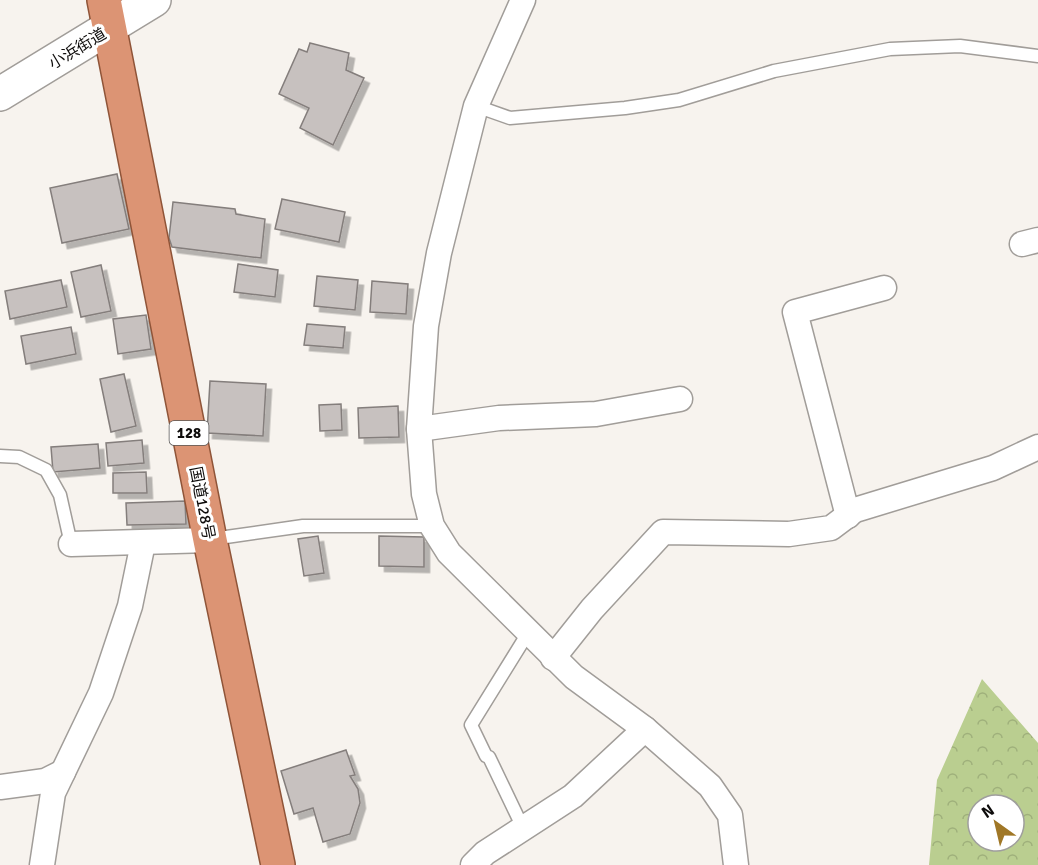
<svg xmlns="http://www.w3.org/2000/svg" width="1038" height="865" font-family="Signika,'Noto Sans JP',sans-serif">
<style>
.forest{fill:url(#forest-crowns);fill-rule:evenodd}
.building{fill:#c7c1bf;stroke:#847e7c;stroke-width:1.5;filter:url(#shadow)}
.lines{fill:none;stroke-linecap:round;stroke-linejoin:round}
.service-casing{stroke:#a19d99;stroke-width:15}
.minor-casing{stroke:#a19d99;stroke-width:27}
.secondary-casing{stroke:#a19d99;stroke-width:36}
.trunk-casing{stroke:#8f5438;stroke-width:36}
.service{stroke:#fff;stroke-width:12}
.minor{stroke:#fff;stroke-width:24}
.secondary{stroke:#fff;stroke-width:33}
.trunk{stroke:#dc9474;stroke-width:33}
.labels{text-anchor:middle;stroke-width:6;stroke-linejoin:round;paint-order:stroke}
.shield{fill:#fff;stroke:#565554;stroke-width:1.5}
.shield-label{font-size:15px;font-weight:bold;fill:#0e0c0b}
.street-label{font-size:16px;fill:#0e0c0b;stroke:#fff}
</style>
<defs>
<pattern id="forest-crowns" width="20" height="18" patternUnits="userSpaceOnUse" patternTransform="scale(1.5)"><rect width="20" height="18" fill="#bace90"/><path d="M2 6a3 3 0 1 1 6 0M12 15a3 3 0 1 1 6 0" fill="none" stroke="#9fb07b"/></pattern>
<filter id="shadow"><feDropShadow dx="5.5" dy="5.5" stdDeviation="0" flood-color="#0004"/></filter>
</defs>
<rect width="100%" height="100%" fill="#f7f3ee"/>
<path class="forest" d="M982 679 1038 743V865H929L937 780ZM978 805H1014V841H978Z"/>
<g class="building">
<polygon points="310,43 349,53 346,70 364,78 333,145 300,128 309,108 279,94 299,49 307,52"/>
<polygon points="117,174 129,229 62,243 50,188"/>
<polygon points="282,199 345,212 339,242 275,229"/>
<polygon points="173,202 235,209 236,214 265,219 261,258 172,247 169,238"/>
<polygon points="238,264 278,270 275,297 234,292"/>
<polygon points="101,265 111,311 81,317 71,272"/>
<polygon points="317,276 358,280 355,310 314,306"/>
<polygon points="61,280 67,307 10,319 5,291"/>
<polygon points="372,281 408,284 406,314 370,312"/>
<polygon points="146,315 151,349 118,354 113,319"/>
<polygon points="307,324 345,327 343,348 304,345"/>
<polygon points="71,327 76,354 26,364 21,336"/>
<polygon points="124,374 136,426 111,432 100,379"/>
<polygon points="210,381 266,384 263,436 207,433"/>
<polygon points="341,404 342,430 320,431 319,405"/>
<polygon points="398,406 399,437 359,438 358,408"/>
<polygon points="142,440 144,463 108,466 106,443"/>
<polygon points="98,444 100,468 53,472 51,447"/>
<polygon points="146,472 147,493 113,493 113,473"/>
<polygon points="185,501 186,524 127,525 126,503"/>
<polygon points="318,536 324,573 304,576 298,539"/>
<polygon points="379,536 424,537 424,567 379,566"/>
<polygon points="346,750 355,775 350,776 358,789 360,803 350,834 323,842 313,808 294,814 281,771"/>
</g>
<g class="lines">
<defs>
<g id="service">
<polyline points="476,106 510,118 625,108 679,100 774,71 890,49 960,46 1038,56"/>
<polyline points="0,456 19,457 46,470 60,495 71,544"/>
<polyline points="212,539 303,526 432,526"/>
<polyline points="523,828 489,757 486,756 471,725 528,633"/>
</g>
<g id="minor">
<polyline points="523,0 476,106 439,253 426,326 419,429 424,494 432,526 449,553 574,677 645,729 710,786 730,815 736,865"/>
<polyline points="1022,244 1038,240"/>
<polyline points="419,429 499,418 596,414 680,399"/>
<polyline points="848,516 795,312 884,288"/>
<polyline points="71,544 210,540"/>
<polyline points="553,658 592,609 663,532 789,534 831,528 855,510 993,468 1038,447"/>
<polyline points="0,787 45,781 63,772"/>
<polyline points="42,865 53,793 101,693 130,606 143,543"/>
<polyline points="473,865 485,853 573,796 645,729"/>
</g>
<polyline id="secondary" points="0,94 154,0"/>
<polyline id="trunk" points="104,0 210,540 278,865"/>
</defs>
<use href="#service" class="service-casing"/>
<use href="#minor" class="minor-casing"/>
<use href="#secondary" class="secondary-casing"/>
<use href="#trunk" class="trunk-casing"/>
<use href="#service" class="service"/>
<use href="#minor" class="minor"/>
<use href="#secondary" class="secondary"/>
<use href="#trunk" class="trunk"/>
</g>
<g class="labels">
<rect class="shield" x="169.5" y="421" width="39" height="24" rx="4.5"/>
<g class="shield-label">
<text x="189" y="438">128</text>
</g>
<g class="street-label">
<text transform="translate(77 48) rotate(-31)" y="6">小浜街道</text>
<text transform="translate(203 503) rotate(79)" y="6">国道128号</text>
</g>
</g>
<g transform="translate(996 823) rotate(326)"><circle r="28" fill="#ffffff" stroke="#9f9e9d" stroke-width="1.5"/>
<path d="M0-4.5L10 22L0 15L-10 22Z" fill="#a07726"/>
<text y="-9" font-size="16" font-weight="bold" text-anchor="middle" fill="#0e0c0b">N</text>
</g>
</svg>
